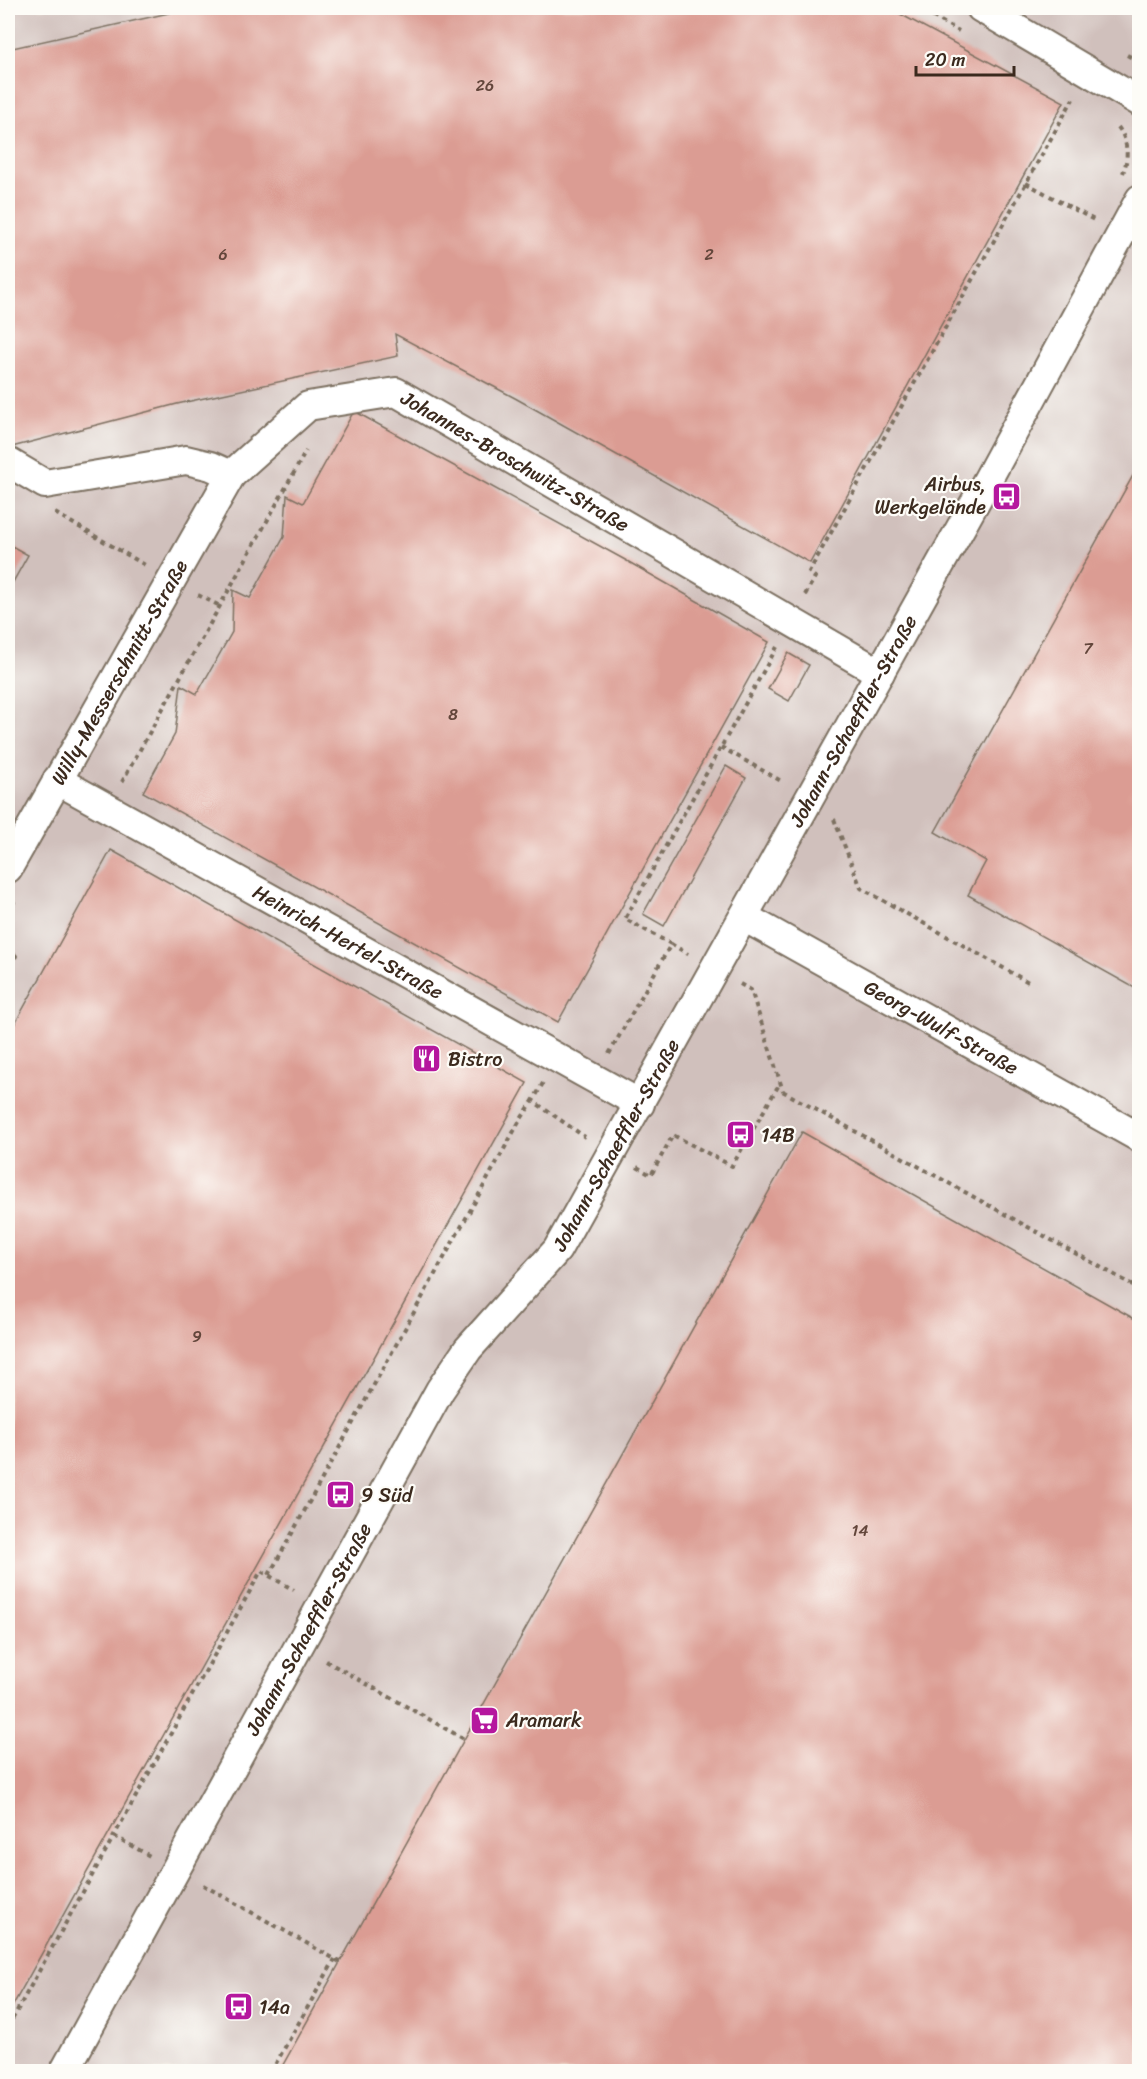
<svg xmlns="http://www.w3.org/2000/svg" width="1147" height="2079" font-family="Sriracha,sans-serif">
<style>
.industrial{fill:#d0c0bc}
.building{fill:#db9c93}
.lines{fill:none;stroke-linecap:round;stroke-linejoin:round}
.minor-casing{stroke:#7c6f60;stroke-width:32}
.path{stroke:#7c6f60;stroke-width:4;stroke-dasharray:4.5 4.5;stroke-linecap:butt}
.minor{stroke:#fff;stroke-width:28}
.labels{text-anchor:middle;stroke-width:4.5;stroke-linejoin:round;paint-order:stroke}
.number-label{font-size:16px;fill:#63463b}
.street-label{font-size:20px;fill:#3b2a1e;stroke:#fdfcf7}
.poi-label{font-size:20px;fill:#3b2a1e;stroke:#fdfcf7;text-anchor:start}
</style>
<rect width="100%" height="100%" fill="#fdfcf7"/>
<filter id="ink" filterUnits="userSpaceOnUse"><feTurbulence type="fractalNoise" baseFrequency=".0167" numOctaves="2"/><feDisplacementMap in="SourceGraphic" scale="12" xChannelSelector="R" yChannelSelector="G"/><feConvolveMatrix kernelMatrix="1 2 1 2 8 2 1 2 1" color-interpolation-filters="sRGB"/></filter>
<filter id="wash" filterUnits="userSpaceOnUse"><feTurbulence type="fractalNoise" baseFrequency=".008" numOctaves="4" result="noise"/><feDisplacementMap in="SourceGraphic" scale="24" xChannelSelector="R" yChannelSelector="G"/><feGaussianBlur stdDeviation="1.35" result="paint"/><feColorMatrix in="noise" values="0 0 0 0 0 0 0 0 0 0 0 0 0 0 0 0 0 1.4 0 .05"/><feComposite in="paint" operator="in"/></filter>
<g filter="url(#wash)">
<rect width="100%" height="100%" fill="#f6eedc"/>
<rect class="industrial" x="8" y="8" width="1131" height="2063"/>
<g id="blocks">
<g class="building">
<polygon points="191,8 889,8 1064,102 810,563 515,398 395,334 398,356 177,404 8,448 8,49"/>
<polygon points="354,411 627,561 769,642 558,1022 143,792 175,734 181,685 197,694 232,632 233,590 250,598 284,537 287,495 303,503"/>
<polygon points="1140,463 1140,991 968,895 986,861 935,832"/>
<polygon points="8,544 28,555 8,591"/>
<polygon points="788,653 809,665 789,701 768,689"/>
<polygon points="726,766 746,778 664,926 643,914"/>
<polygon points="111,850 527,1083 8,2014 8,1036"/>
<polygon points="802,1132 1140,1322 1140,2072 279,2072"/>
</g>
</g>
</g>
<g filter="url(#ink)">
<use href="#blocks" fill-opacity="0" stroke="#7c6f60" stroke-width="1.5"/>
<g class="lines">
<defs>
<g id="minor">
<polyline points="981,8 1140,102"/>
<path id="s1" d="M8 462 45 484 186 460 211 466 231 475 308 406 396 392 880 673"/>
<path id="s2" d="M57 780 640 1104"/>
<path id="s3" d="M8 868 231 475"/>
<path id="s4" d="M744 917 1140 1138"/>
<path id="s5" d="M64 2072 440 1390 468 1349 557 1250 988 479 1140 199"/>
</g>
</defs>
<use href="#minor" class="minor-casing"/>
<g class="path">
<polyline points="917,8 959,31"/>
<polyline points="1127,55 1140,62"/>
<path d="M1118 127C1128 140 1129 158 1123 173"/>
<polyline points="1026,183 1094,220"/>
<polyline points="55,513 145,565"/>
<polyline points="198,595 220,606"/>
<polyline points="805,595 815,577 809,572 1073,99"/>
<polyline points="721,747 783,782"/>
<polyline points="122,782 306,451"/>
<polyline points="834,819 861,888 1030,983"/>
<polyline points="8,913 16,898"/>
<polyline points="671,944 688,954"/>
<polyline points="8,948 16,956 8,971"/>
<polyline points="740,984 751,990 783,1091"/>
<polyline points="609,1054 671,944 625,919 777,647"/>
<polyline points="543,1083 533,1101 585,1137"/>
<polyline points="637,1167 651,1175 673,1135 732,1166 777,1088 1140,1289"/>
<polyline points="269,1575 519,1122 533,1101"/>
<polyline points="326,1661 464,1739"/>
<polyline points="114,1836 150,1856"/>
<polyline points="203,1885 340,1962"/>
<polyline points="8,2027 261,1571 294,1590"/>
<polyline points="271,2072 335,1959"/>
</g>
<use href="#minor" class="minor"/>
</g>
</g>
<defs>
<symbol id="bus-square" viewBox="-11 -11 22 22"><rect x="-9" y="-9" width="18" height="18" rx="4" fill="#b5179e" stroke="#fdfcf7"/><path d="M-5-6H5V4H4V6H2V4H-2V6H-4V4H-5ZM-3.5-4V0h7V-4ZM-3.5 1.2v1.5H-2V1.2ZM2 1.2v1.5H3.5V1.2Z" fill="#fff"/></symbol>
<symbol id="restaurant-square" viewBox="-11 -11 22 22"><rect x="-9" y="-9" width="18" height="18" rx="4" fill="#b5179e" stroke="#fdfcf7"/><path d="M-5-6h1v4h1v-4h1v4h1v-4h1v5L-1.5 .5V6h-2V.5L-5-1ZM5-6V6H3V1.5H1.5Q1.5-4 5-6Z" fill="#fff"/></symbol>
<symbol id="supermarket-square" viewBox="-11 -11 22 22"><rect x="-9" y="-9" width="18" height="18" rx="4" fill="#b5179e" stroke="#fdfcf7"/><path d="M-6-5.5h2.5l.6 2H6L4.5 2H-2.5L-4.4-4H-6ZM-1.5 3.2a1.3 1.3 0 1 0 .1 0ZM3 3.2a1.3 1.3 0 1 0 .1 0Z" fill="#fff"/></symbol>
</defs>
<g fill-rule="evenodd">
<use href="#bus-square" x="990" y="480" width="33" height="33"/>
<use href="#restaurant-square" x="410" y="1042" width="33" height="33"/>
<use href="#bus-square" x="724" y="1118" width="33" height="33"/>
<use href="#bus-square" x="324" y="1478" width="33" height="33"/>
<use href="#supermarket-square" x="468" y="1704" width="33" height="33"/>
<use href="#bus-square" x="222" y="1990" width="33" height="33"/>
</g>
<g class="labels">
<g class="number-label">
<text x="485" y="91">26</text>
<text x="223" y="260">6</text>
<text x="709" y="260">2</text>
<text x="1088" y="654">7</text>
<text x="453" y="720">8</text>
<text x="197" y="1342">9</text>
<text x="860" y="1536">14</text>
</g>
<g class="street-label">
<text dy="7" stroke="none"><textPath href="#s1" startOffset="564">Johannes-Broschwitz-Straße</textPath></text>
<text dy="7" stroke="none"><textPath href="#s3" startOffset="225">Willy-Messerschmitt-Straße</textPath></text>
<text dy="7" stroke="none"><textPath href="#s5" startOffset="1568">Johann-Schaeffler-Straße</textPath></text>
<text dy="7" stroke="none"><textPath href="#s2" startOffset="333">Heinrich-Hertel-Straße</textPath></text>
<text dy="7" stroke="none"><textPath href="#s4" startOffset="226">Georg-Wulf-Straße</textPath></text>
<text dy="7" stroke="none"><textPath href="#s5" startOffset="1082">Johann-Schaeffler-Straße</textPath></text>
<text dy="7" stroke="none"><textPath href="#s5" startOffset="506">Johann-Schaeffler-Straße</textPath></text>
</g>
<g class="poi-label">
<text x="986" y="491" text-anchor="end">Airbus,<tspan x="986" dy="23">Werkgelände</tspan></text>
<text x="448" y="1066">Bistro</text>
<text x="761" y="1142">14B</text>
<text x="361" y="1502">9 Süd</text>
<text x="506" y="1727">Aramark</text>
<text x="259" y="2014">14a</text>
</g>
</g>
<rect width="1147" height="2079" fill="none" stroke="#fdfcf7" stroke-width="30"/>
<path d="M916 66v9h98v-9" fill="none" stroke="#3b2a1e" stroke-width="3"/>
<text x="925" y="66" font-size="18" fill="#3b2a1e" stroke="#fdfcf7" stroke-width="4.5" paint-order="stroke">20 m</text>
</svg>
